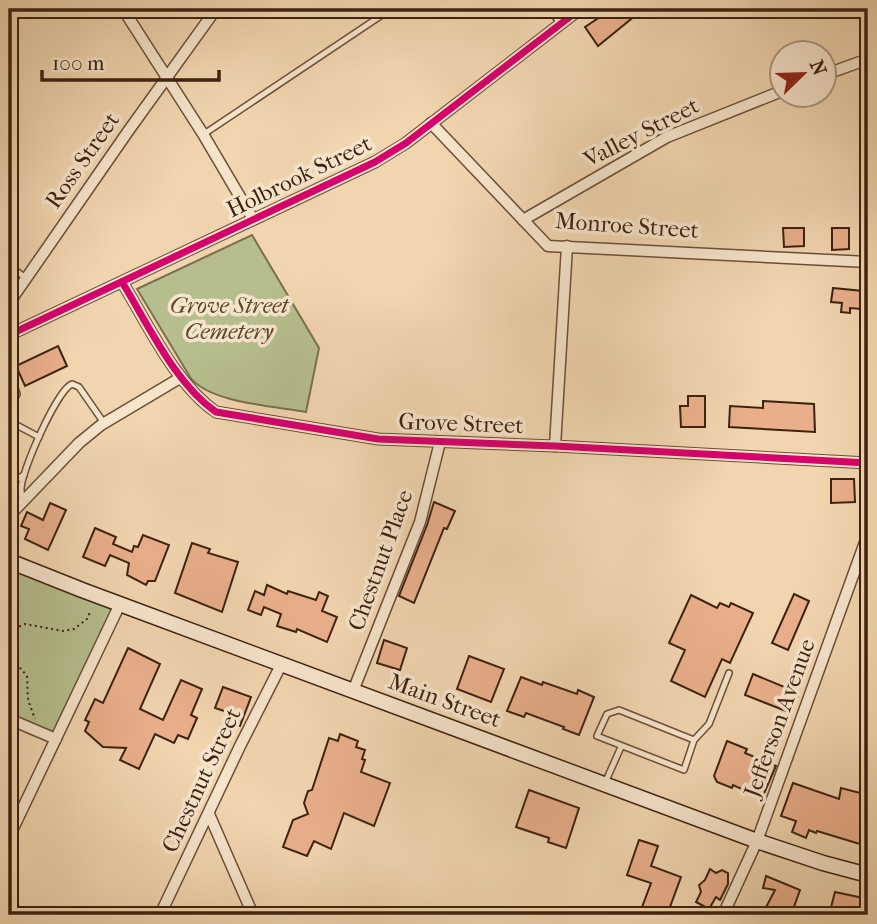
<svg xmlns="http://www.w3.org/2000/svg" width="877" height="924" font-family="'IM FELL French Canon',serif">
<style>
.green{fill:#b7be8d;stroke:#7a704e;stroke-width:2}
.building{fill:#e9af8b;stroke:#3e220f;stroke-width:2}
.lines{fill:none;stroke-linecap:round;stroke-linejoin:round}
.service-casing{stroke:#6b4f37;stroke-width:8}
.minor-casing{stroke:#6b4f37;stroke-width:13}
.secondary-casing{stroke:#3e220f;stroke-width:17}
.path{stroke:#3e220f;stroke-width:2;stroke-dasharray:2 3.5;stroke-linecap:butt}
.service{stroke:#f6e4cb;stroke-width:5}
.minor{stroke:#f6e4cb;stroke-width:10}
.secondary{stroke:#f6e4cb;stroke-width:14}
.cycleway-casing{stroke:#f6e4cb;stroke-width:11}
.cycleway{stroke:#d6006c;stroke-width:7}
.labels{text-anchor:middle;stroke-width:7;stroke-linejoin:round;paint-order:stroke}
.street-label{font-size:23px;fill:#3e220f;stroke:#f6e4cb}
.park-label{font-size:23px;font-style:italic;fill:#5c492e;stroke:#f6e4cb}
</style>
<rect width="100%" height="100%" fill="#f1d5af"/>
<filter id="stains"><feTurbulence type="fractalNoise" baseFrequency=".00286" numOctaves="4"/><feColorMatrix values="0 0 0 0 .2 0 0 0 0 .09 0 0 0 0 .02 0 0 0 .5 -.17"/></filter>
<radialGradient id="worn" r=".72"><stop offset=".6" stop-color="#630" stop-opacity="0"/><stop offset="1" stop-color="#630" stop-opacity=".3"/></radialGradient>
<g class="green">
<path d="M252 235 319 348 306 412C274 406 209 403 190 377L137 289Z"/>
<polygon points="9,561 120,604 56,739 9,723"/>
</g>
<g class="building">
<polygon points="612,9 632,9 636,15 598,46 585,27"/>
<polygon points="783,228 804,228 804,246 784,247"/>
<polygon points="832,228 849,228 849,249 832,250"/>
<polygon points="833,288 863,291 861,309 850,308 850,313 841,312 842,303 831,302"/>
<polygon points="58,346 67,366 25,386 16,366"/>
<polygon points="688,396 705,396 705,427 681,427 680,406 688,406"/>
<polygon points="763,401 814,404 815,432 729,427 730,406 763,408"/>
<polygon points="831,479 854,479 855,502 831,503"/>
<polygon points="434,502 455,511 447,529 444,528 414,603 399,596 427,525"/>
<polygon points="50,503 66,510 48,550 25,539 29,529 21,526 27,512 43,520"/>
<polygon points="95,528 116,537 113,544 132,552 134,546 138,547 143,535 169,545 155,581 148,581 146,585 127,575 129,563 110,555 105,566 83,557"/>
<polygon points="192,543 210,549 208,553 238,562 222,612 175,593"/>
<polygon points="267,585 287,594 288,591 316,600 319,592 328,596 322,611 337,617 327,642 297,629 296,632 277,626 281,614 264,607 261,615 248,610 255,591 264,595"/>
<polygon points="794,594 809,601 788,650 772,643"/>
<polygon points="691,595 717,608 720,603 729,607 731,603 753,613 730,663 722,659 705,697 671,681 685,650 669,643"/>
<polygon points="384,640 407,648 400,670 377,663"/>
<polygon points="128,648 160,664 140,709 163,720 181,680 202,689 191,715 197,718 188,739 178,735 174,743 155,734 139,769 120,760 126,748 103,747 85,731 89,722 85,720 95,699 103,703"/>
<polygon points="469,656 504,669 491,702 457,689"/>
<polygon points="753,674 799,693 791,713 745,695"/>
<polygon points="521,677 542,685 543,682 577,694 578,690 594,697 579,735 563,729 564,727 526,713 524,717 507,711"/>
<polygon points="223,687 251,697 240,726 225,720 227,712 215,708"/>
<polygon points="340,734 358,741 356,747 365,750 362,759 365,760 361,772 390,783 374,826 344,813 331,849 314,841 307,856 283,847 293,820 308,814 304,803 308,791 312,790 329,738 338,741"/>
<polygon points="727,741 747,749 745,753 776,766 762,798 733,785 732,788 717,782 714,776"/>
<polygon points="793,783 839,799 841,788 868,795 868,827 863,845 817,831 816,833 809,830 806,838 792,832 796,821 781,816"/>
<polygon points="529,790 579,808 566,848 548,842 549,838 516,827"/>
<polygon points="639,840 658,846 651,866 681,877 667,915 654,915 641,910 651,883 627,875"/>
<polygon points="710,869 716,873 722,870 728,873 728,884 720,900 716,897 709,909 696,902 701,892 699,885 705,880"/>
<polygon points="766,876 800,890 791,915 762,915 775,890 763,888"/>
<polygon points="835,892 868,899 864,915 829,915"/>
</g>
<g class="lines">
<defs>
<g id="service">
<polyline points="204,134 391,9"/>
<polyline points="9,266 26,278"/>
<polyline points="9,382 15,388 17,394 9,409"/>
<polyline points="9,421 39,437"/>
<polyline points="9,484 24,475"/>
<path d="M22 500C22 497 21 493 21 489 21 472 57 390 72 384L79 387 104 423"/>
<polygon points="619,710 694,740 684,770 597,736 607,714"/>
<polyline points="694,740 709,724 729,673"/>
<polyline points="605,783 621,747"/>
</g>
<g id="minor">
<polyline points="123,9 203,134 253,219"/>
<polyline points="553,9 562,22"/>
<polyline points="824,75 868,59"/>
<polyline points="431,123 548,246 868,262"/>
<polyline points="523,220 667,137 782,91"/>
<path d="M122 282C148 324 175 384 216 412L378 439 555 446 868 463"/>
<polyline points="9,303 129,130 216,9"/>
<polyline points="9,335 375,162 406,143 580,9"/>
<polyline points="555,446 567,246"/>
<polyline points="9,516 79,443 101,425 180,378"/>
<polyline points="353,691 420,522 440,442"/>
<polyline points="9,719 56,739"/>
<polyline points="209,814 253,915"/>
<polyline points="9,837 120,604"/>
<polyline points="160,915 240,746 282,663"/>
<polyline points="723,915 757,841 868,534"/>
</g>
<polyline id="secondary" points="9,561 82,590 757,841 823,863 868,875"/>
</defs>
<use href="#service" class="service-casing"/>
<use href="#minor" class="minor-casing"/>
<use href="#secondary" class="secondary-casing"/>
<g class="path">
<polyline points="9,631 25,624 63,631 74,629 87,619 91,610"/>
<polyline points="9,655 27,676 28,700 35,719"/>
<polyline points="9,674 11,659"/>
</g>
<use href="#service" class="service"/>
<use href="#minor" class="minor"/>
<use href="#secondary" class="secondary"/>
<defs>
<g id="cycleway">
<path d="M122 282C148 324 175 384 216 412L378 439 555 446 868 463"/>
<polyline points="9,335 375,162 406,143 580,9"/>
</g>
</defs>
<use href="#cycleway" class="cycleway-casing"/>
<use href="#cycleway" class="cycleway"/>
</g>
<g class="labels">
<g class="street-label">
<text transform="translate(641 132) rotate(-27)" y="8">Valley Street</text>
<text transform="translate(82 160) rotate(-55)" y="8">Ross Street</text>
<text transform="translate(299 176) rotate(-26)" y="8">Holbrook Street</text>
<text transform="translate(627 225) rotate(4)" y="8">Monroe Street</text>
<text transform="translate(461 423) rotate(2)" y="8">Grove Street</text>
<text transform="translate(380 560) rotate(-70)" y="8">Chestnut Place</text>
<text transform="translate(445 700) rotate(20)" y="8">Main Street</text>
<text transform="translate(779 718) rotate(-70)" y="8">Jefferson Avenue</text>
<text transform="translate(201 780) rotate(-65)" y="8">Chestnut Street</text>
</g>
<g class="park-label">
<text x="229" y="313">Grove Street<tspan x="229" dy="26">Cemetery</tspan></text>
</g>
</g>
<rect width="877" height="924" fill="none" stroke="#f1d5af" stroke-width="35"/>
<rect x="10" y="10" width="856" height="903" fill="none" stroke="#3e220f" stroke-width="3.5"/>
<rect x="18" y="18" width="842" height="889" fill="none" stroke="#3e220f" stroke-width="2"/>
<g transform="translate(803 74) rotate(67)"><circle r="33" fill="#f6e4cb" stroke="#ac9680" stroke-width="2"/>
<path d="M0-5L12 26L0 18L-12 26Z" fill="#8f2418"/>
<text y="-10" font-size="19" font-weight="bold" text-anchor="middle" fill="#3e220f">N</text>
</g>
<path d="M42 70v10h177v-10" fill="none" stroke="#3e220f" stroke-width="3.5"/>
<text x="52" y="70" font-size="21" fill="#3e220f" stroke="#f6e4cb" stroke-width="5" paint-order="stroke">100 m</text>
<rect width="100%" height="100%" filter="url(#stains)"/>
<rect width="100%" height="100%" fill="url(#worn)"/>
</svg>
